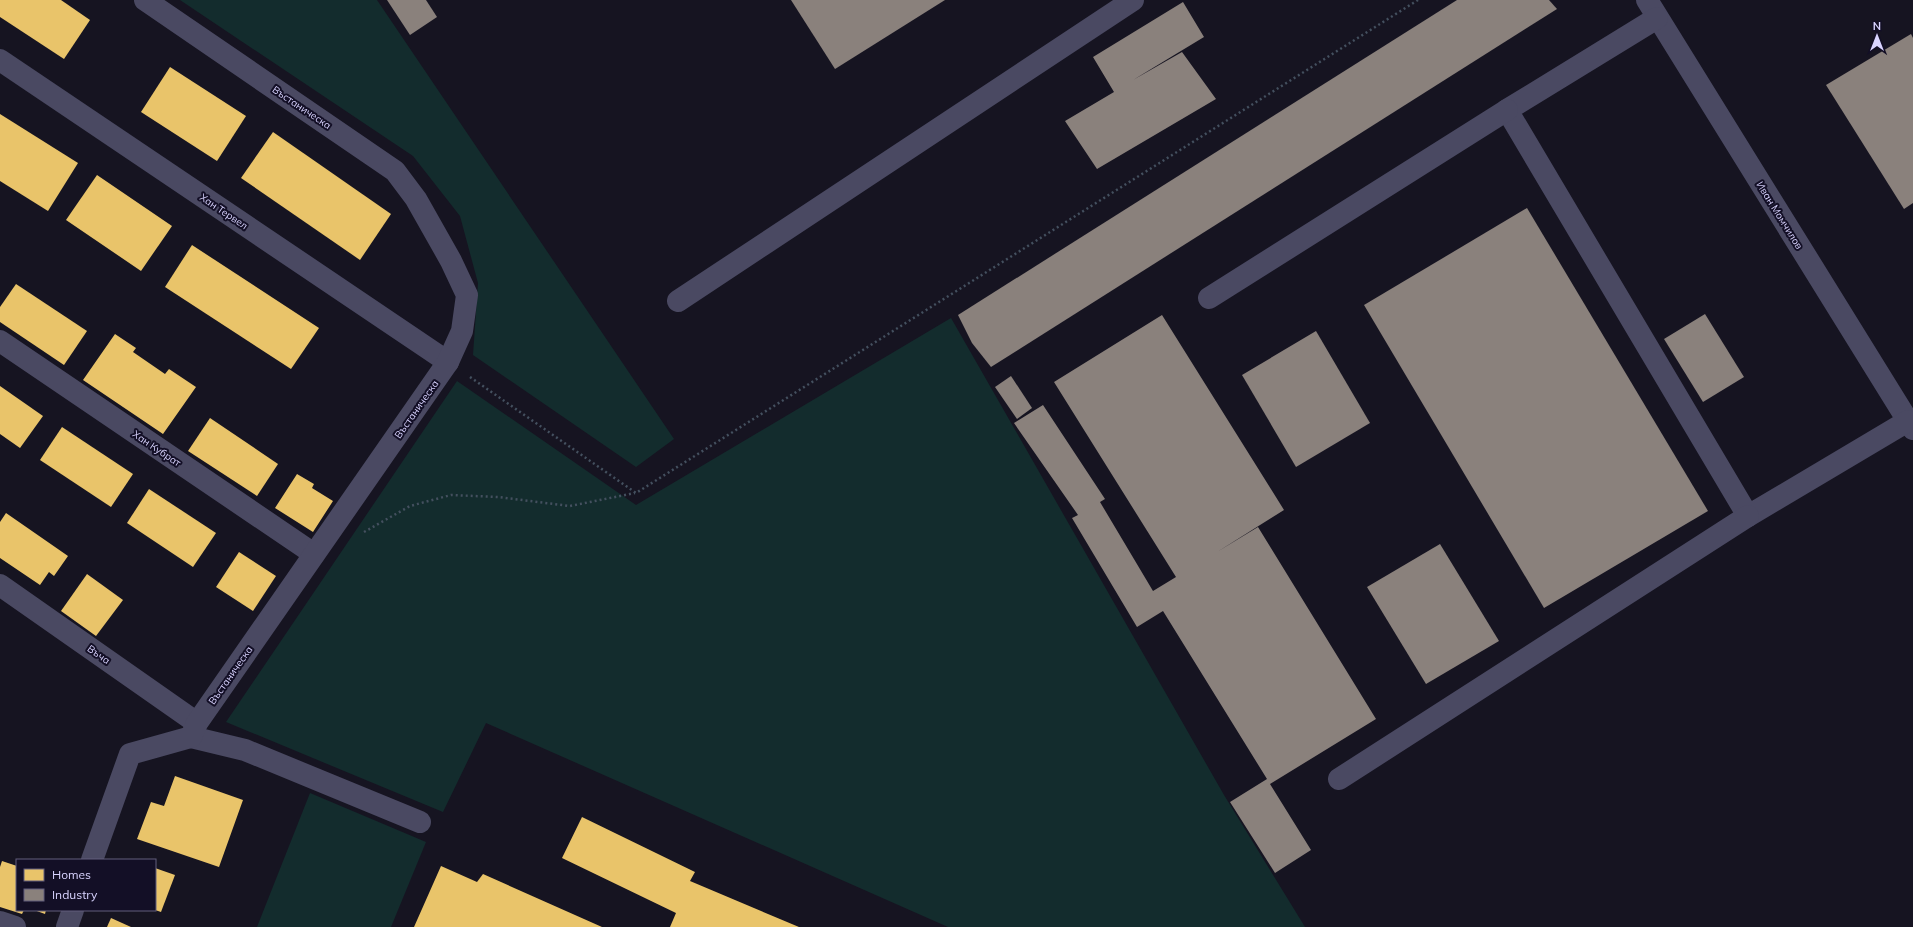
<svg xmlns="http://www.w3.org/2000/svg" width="1913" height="927" font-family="Mulish,sans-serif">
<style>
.green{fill:#132c2d}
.homes{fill:#e9c46a}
.industry{fill:#8a817c}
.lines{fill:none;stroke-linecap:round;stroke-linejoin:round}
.path{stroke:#44505f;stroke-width:2.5;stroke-dasharray:2 3;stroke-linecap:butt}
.minor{stroke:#4a4962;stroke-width:22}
.labels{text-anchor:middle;stroke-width:4;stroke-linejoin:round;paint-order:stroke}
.street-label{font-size:10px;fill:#d9d4ff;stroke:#130f26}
</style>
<rect width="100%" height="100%" fill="#161421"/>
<g class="green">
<polygon points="180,0 377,0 674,439 636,467 473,355 478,283 460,216 413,156"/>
<polygon points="951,318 1224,795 1305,927 948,927 486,723 443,812 226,722 457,381 636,505"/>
<polygon points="310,793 426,842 391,927 257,927"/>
</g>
<g class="homes">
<polygon points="0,0 61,0 90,20 64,59 0,17"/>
<polygon points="170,67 246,116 217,161 141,112"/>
<polygon points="0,114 78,163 48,211 0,181"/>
<polygon points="273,132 391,214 360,260 241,178"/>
<polygon points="97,175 172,226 141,271 66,220"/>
<polygon points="192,245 319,328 291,369 165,287"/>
<polygon points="16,284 87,331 64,365 0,322 0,307"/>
<polygon points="115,334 136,348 133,352 165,374 169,369 196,387 163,434 83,380"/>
<polygon points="0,386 43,416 20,448 0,434"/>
<polygon points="210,418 278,464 257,496 188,451"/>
<polygon points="62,427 133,474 111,507 40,460"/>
<polygon points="297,474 314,484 312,488 333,501 313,532 275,508"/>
<polygon points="149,489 216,533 193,567 127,523"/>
<polygon points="6,513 68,556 54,576 49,572 40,585 0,558 0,522"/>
<polygon points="239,552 276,576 253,611 216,587"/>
<polygon points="87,574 123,600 96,636 61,611"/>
<polygon points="175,776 243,800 219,867 137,839 151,802 164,806"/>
<polygon points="582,817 695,872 690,881 799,927 670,927 676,913 562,858"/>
<polygon points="2,861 17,866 17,910 24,910 22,914 0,907 0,867"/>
<polygon points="441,866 477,882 483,874 602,927 414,927"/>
<polygon points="155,868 175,875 161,912 155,910"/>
<polygon points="34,910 46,910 45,914"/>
<polygon points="111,918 131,927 107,927"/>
</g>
<g class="industry">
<polygon points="387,0 426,0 437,17 410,35"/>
<polygon points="791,0 945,0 835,69"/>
<polygon points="1457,0 1549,0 1557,9 991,367 972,343 958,315"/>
<polygon points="1183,2 1204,37 1133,80 1182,52 1216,99 1097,169 1065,121 1114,92 1093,57"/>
<polygon points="1911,34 1913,38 1913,203 1904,209 1826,85"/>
<polygon points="1527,208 1708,511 1544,608 1364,305"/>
<polygon points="1705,314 1744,377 1703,402 1664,339"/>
<polygon points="1162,315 1284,510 1217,552 1258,527 1376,719 1270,784 1311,850 1275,873 1230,802 1267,779 1163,611 1137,627 1072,518 1078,515 1014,423 1043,405 1105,499 1100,502 1153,591 1176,577 1054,382"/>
<polygon points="1316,331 1370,423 1296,467 1242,375"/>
<polygon points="1011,376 1032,408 1017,419 995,387"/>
<polygon points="1440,544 1499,641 1426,684 1367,587"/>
</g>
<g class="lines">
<g class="path">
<polyline points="470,377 636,493 1418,0"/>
<polyline points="364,532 410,506 451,495 498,497 570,506 635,493"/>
</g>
<g class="minor">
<polyline points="1647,0 1913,429"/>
<polyline points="1657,18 1507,110 1748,516 1908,421"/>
<polyline points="0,60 448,362"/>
<polyline points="1209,298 1507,110"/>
<polyline points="678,301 1133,0"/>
<polyline points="0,341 314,554"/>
<polyline points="0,585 197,723"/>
<polyline points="191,737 245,750 420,822"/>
<polyline points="1339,779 1748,516"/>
<polyline points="92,860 130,754 191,737 197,723 448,362 462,331 467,295 451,261 416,199 395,171 145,0"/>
<polyline points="0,922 15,927"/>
<polyline points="67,927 73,910"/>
</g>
</g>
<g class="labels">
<g class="street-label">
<text transform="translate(302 107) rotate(34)" y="4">Въстаническа</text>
<text transform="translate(224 211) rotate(34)" y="4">Хан Тервел</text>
<text transform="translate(1780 215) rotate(58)" y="4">Иван Момчилов</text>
<text transform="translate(416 409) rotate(-55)" y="4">Въстаническа</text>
<text transform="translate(157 448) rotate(34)" y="4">Хан Кубрат</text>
<text transform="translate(99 654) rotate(35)" y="4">Въча</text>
<text transform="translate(230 675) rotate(-55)" y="4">Въстаническа</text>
</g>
</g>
<rect x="16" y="859" width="140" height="52" fill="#130f26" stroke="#625e7d"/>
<rect x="24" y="869" width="20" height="12" fill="#e9c46a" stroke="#625e7d"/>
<text x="52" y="879" font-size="12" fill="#d9d4ff">Homes</text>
<rect x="24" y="889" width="20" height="12" fill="#8a817c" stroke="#625e7d"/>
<text x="52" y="899" font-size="12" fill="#d9d4ff">Industry</text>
<g transform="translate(1877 36)" stroke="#130f26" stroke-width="3" paint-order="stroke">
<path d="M0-3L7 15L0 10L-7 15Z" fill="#d9d4ff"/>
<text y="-6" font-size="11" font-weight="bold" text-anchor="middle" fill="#d9d4ff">N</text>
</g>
</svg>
